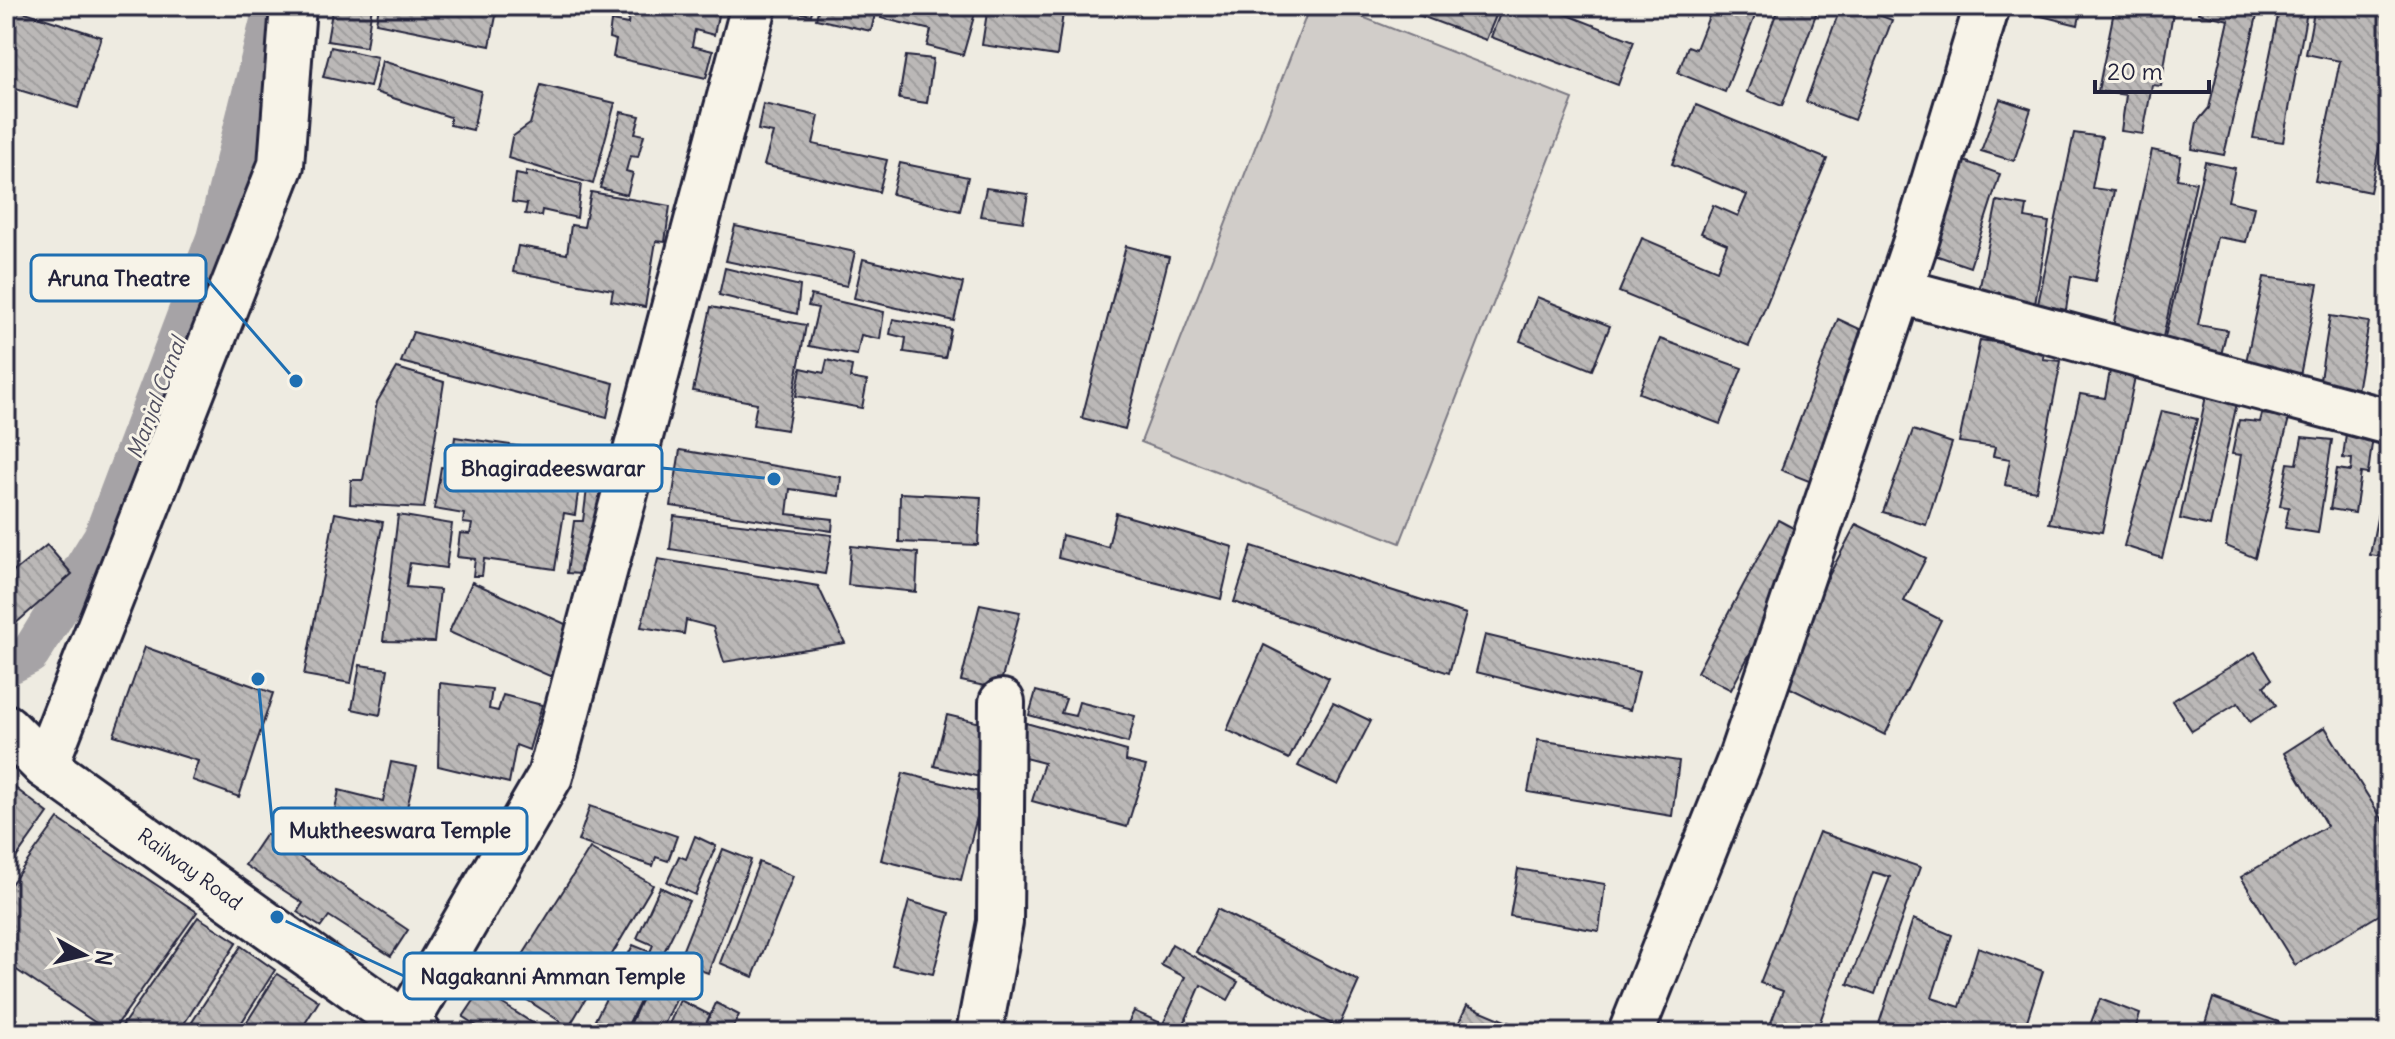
<svg xmlns="http://www.w3.org/2000/svg" width="2395" height="1039" font-family="Delius,sans-serif">
<style>
.green{fill:#d1cdc9;stroke:#7a7882;stroke-width:2}
.lines{fill:none;stroke-linecap:round;stroke-linejoin:round}
.canal{stroke:#a6a3a6;stroke-width:40}
.building{fill:url(#building-back-hatch);stroke:#22223b;stroke-width:2}
.minor-casing{stroke:#22223b;stroke-width:50}
.secondary-casing{stroke:#22223b;stroke-width:50}
.minor{stroke:#f7f3e8;stroke-width:44}
.secondary{stroke:#f7f3e8;stroke-width:44}
.labels{text-anchor:middle;stroke-width:6;stroke-linejoin:round;paint-order:stroke}
.street-label{font-size:20px;fill:#22223b;stroke:#f7f3e8}
.water-label{font-size:22px;font-style:italic;fill:#504f60;stroke:#f7f3e8}
.leader{fill:none;stroke:#1f6fb2;stroke-width:3}
.callout-dot{fill:#1f6fb2;stroke:#f7f3e8;stroke-width:3}
.callout{fill:#f7f3e8;stroke:#1f6fb2;stroke-width:3}
.callout-label{font-size:22px;text-anchor:middle;font-weight:bold;fill:#22223b}
</style>
<defs>
<pattern id="building-back-hatch" width="6" height="6" patternUnits="userSpaceOnUse" patternTransform="scale(2)"><rect width="6" height="6" fill="#bbb8b7"/><path d="M-1 5l2 2M0 0l6 6M5-1l2 2" fill="none" stroke="#a09e9e"/></pattern>
</defs>
<rect width="100%" height="100%" fill="#eeebe1"/>
<filter id="ink" filterUnits="userSpaceOnUse"><feTurbulence type="fractalNoise" baseFrequency=".0125" numOctaves="2"/><feDisplacementMap in="SourceGraphic" scale="16" xChannelSelector="R" yChannelSelector="G"/><feConvolveMatrix kernelMatrix="1 2 1 2 8 2 1 2 1" color-interpolation-filters="sRGB"/></filter>
<g filter="url(#ink)">
<polygon class="green" points="1310,6 1334,6 1573,99 1400,543 1141,442"/>
<g class="lines">
<polyline class="canal" points="6,666 30,654 103,537 216,238 270,21 269,6"/>
</g>
<g class="building">
<polygon points="333,6 372,6 366,47 327,41"/>
<polygon points="379,6 498,6 490,46 376,23"/>
<polygon points="650,6 720,6 714,35 695,30 692,46 713,51 706,78 613,57 616,40 609,38 611,21 628,24 630,7 649,10"/>
<polygon points="770,6 813,6 811,15"/>
<polygon points="819,6 877,6 871,31 816,19"/>
<polygon points="884,6 977,6 963,55 927,46 931,30 881,18"/>
<polygon points="988,6 1027,6 1063,13 1057,56 982,45"/>
<polygon points="1394,6 1500,6 1486,40"/>
<polygon points="1503,6 1545,6 1634,41 1618,85 1491,37"/>
<polygon points="1713,6 1759,6 1725,92 1678,73 1688,46 1696,49"/>
<polygon points="1779,6 1819,6 1782,106 1747,92"/>
<polygon points="1841,6 1856,6 1892,20 1854,120 1806,102"/>
<polygon points="2027,6 2082,6 2078,25 2025,12"/>
<polygon points="2115,6 2174,6 2161,86 2152,85 2143,134 2121,131 2126,95 2098,91"/>
<polygon points="2200,6 2231,6 2230,9 2257,16 2224,155 2192,149 2197,122 2209,108 2229,20 2198,13"/>
<polygon points="2280,6 2308,6 2283,142 2253,138"/>
<polygon points="2315,6 2389,6 2389,101 2370,192 2315,181 2340,61 2306,54"/>
<polygon points="16,9 101,37 78,108 6,86 6,40"/>
<polygon points="331,47 377,57 370,87 323,77"/>
<polygon points="906,56 933,59 927,103 899,99"/>
<polygon points="382,61 481,91 473,130 450,125 450,117 375,92"/>
<polygon points="541,85 615,103 593,184 508,158 512,137 530,124"/>
<polygon points="2000,99 2031,109 2014,161 1981,151"/>
<polygon points="763,104 819,116 813,144 887,160 879,192 764,165 773,133 758,130"/>
<polygon points="1696,105 1827,159 1749,346 1619,292 1642,238 1717,270 1727,244 1701,233 1713,205 1738,216 1747,195 1672,164"/>
<polygon points="621,112 640,116 635,133 644,135 638,157 630,156 626,171 633,173 627,195 600,188"/>
<polygon points="2074,133 2102,137 2092,188 2114,191 2095,281 2071,276 2066,310 2038,304"/>
<polygon points="2152,150 2181,156 2177,179 2196,182 2162,342 2112,331"/>
<polygon points="1964,161 2000,174 1970,267 1935,255"/>
<polygon points="2205,162 2235,168 2228,201 2254,207 2246,242 2217,237 2198,325 2227,330 2220,359 2162,350"/>
<polygon points="900,163 968,177 960,211 892,194"/>
<polygon points="526,171 581,184 577,218 542,210 541,216 525,214 527,204 512,202 516,174 526,176"/>
<polygon points="986,188 1028,194 1023,222 980,216"/>
<polygon points="591,192 670,206 665,242 656,241 645,307 611,301 613,290 513,272 518,246 567,254 571,225 584,227"/>
<polygon points="1997,201 2027,206 2025,218 2049,222 2034,310 1977,301"/>
<polygon points="735,226 855,252 847,286 726,261"/>
<polygon points="1126,246 1169,257 1125,429 1082,418"/>
<polygon points="863,259 963,283 954,321 854,298"/>
<polygon points="725,268 800,286 797,314 719,295"/>
<polygon points="2264,277 2318,284 2298,386 2243,376"/>
<polygon points="811,295 884,312 880,339 861,335 857,355 809,346 818,308 808,306"/>
<polygon points="1537,297 1610,326 1592,370 1520,341"/>
<polygon points="711,307 806,325 787,430 753,425 757,403 693,391"/>
<polygon points="2330,316 2369,322 2355,403 2317,398"/>
<polygon points="893,319 951,329 945,358 904,352 906,338 890,334"/>
<polygon points="1838,319 1877,337 1819,485 1781,470"/>
<polygon points="413,332 614,383 607,417 401,362"/>
<polygon points="1660,339 1742,368 1720,424 1639,393"/>
<polygon points="1980,340 2044,349 2043,359 2061,361 2036,491 2005,485 2010,459 1993,456 1995,447 1959,442"/>
<polygon points="827,360 852,366 850,378 867,381 862,408 796,396 801,368 824,373"/>
<polygon points="397,368 444,382 424,508 350,504 351,480 363,480 377,402"/>
<polygon points="2110,371 2135,377 2102,532 2049,523 2080,394 2105,398"/>
<polygon points="2206,396 2237,403 2210,526 2180,519"/>
<polygon points="2162,411 2197,419 2162,558 2124,546"/>
<polygon points="2262,414 2289,418 2255,558 2226,546 2241,455 2232,454 2239,420 2260,422"/>
<polygon points="1913,430 1952,443 1926,525 1883,512"/>
<polygon points="2346,433 2373,436 2368,474 2361,473 2355,513 2330,509 2337,469 2351,471 2352,459 2343,458"/>
<polygon points="455,437 551,451 550,461 582,464 575,515 564,513 555,569 484,559 482,576 473,576 475,559 457,557 460,533 470,534 472,524 463,523 464,514 434,509 441,467 451,468"/>
<polygon points="2302,437 2332,440 2318,533 2285,528 2289,507 2280,506 2288,463 2297,464"/>
<polygon points="680,450 841,477 839,496 790,489 787,514 833,519 832,531 671,506"/>
<polygon points="591,456 610,458 595,575 567,573 574,521 583,521"/>
<polygon points="2388,461 2389,461 2389,558 2370,555"/>
<polygon points="900,493 981,497 978,545 899,542"/>
<polygon points="335,513 383,522 351,683 304,675"/>
<polygon points="1116,513 1233,547 1221,599 1058,558 1062,535 1108,547"/>
<polygon points="398,515 452,524 446,568 410,563 406,587 440,590 434,642 383,641"/>
<polygon points="674,516 832,535 825,574 670,549"/>
<polygon points="1778,520 1810,537 1731,690 1697,672"/>
<polygon points="1856,524 1926,558 1904,601 1941,620 1885,735 1774,680"/>
<polygon points="47,545 72,574 6,632 6,578"/>
<polygon points="851,546 918,553 916,592 848,585"/>
<polygon points="1252,546 1466,614 1449,673 1234,602"/>
<polygon points="658,559 818,586 845,643 724,662 713,627 686,620 684,634 641,627"/>
<polygon points="472,582 572,627 552,677 449,632"/>
<polygon points="980,604 1020,612 999,689 961,681"/>
<polygon points="1485,635 1639,672 1630,710 1476,672"/>
<polygon points="1264,645 1329,678 1289,759 1227,730"/>
<polygon points="145,647 273,693 239,797 192,780 198,761 114,735"/>
<polygon points="2255,652 2272,679 2264,686 2276,705 2250,722 2238,703 2192,731 2172,701"/>
<polygon points="360,665 388,669 380,715 352,709"/>
<polygon points="440,683 492,689 489,709 498,711 503,695 542,705 529,750 516,745 509,783 438,766"/>
<polygon points="1036,691 1066,699 1061,713 1075,716 1079,702 1135,716 1128,743 1029,715"/>
<polygon points="1333,703 1371,721 1338,785 1298,766"/>
<polygon points="947,715 993,726 980,777 934,766"/>
<polygon points="1026,723 1127,751 1126,761 1146,766 1127,827 1032,801 1044,763 1017,756"/>
<polygon points="2325,727 2389,830 2389,909 2295,965 2241,877 2327,826 2284,753"/>
<polygon points="1538,740 1679,761 1672,816 1528,792"/>
<polygon points="391,762 417,767 398,844 331,829 339,790 383,801"/>
<polygon points="903,773 983,793 961,880 881,860"/>
<polygon points="6,781 48,813 6,872"/>
<polygon points="590,806 677,836 668,861 656,857 653,866 578,841"/>
<polygon points="58,819 197,912 111,1033 6,963 6,891"/>
<polygon points="1819,832 1920,867 1875,994 1848,984 1890,877 1873,872 1816,1033 1767,1033 1783,991 1760,983"/>
<polygon points="266,834 408,930 391,956 329,916 321,927 297,912 303,903 245,865"/>
<polygon points="695,836 716,846 695,895 667,882 679,856 686,859"/>
<polygon points="590,848 653,885 569,1027 504,985"/>
<polygon points="723,849 751,860 708,973 678,962"/>
<polygon points="759,862 793,876 753,977 720,963"/>
<polygon points="1518,869 1605,884 1599,931 1510,916"/>
<polygon points="660,887 689,901 624,1033 621,1033 595,1020 633,945 650,952 653,945 637,938"/>
<polygon points="909,901 950,913 933,974 892,965"/>
<polygon points="1217,909 1359,981 1338,1028 1196,952"/>
<polygon points="198,917 237,942 178,1033 117,1033"/>
<polygon points="1913,919 1952,935 1932,998 1960,1007 1978,947 2043,971 2023,1033 1953,1033 1925,1022 1921,1033 1876,1033"/>
<polygon points="1172,944 1238,982 1228,1000 1201,985 1180,1033 1123,1033 1134,1011 1163,1024 1185,977 1161,965"/>
<polygon points="241,946 275,970 235,1033 185,1033"/>
<polygon points="659,961 689,973 660,1033 642,1033 629,1027"/>
<polygon points="277,974 319,1001 299,1033 240,1033"/>
<polygon points="481,990 548,1033 488,1033 463,1017"/>
<polygon points="2213,998 2279,1022 2275,1033 2202,1033"/>
<polygon points="2100,999 2140,1014 2134,1033 2087,1033"/>
<polygon points="680,1000 710,1015 702,1033 665,1033"/>
<polygon points="716,1003 739,1015 730,1033 702,1033"/>
<polygon points="1467,1005 1534,1033 1454,1033"/>
</g>
<g class="lines">
<defs>
<g id="minor">
<polyline points="1900,291 2389,422"/>
<polyline points="45,766 281,165 293,6"/>
<polyline points="406,1024 550,776 754,6"/>
<polyline points="979,1033 1000,922 1002,702"/>
<polyline points="1631,1033 1740,760 1915,244 1987,6"/>
</g>
<polyline id="secondary" points="6,727 45,766 418,1033"/>
</defs>
<use href="#minor" class="minor-casing"/>
<use href="#secondary" class="secondary-casing"/>
<use href="#minor" class="minor"/>
<use href="#secondary" class="secondary"/>
</g>
</g>
<g class="labels">
<g class="street-label">
<text transform="translate(190 869) rotate(36)" y="7">Railway Road</text>
</g>
<g class="water-label">
<text transform="translate(156 398) rotate(-69)" y="8">Manjal Canal</text>
</g>
</g>
<path class="leader" d="M296 381L206 278M774 479L662 468M258 679L273 831M277 917L404 976"/>
<g class="callout-dot">
<circle cx="296" cy="381" r="8"/>
<circle cx="774" cy="479" r="8"/>
<circle cx="258" cy="679" r="8"/>
<circle cx="277" cy="917" r="8"/>
</g>
<g class="callout">
<rect x="31" y="255" width="175" height="46" rx="8"/>
<rect x="445" y="445" width="217" height="46" rx="8"/>
<rect x="273" y="808" width="254" height="46" rx="8"/>
<rect x="404" y="953" width="298" height="46" rx="8"/>
</g>
<g class="callout-label">
<text x="119" y="286">Aruna Theatre</text>
<text x="553" y="476">Bhagiradeeswarar</text>
<text x="400" y="838">Muktheeswara Temple</text>
<text x="553" y="984">Nagakanni Amman Temple</text>
</g>
<rect width="2395" height="1039" fill="none" stroke="#f7f3e8" stroke-width="32"/>
<rect x="16" y="16" width="2363" height="1007" fill="none" stroke="#22223b" stroke-width="3" filter="url(#ink)"/>
<g transform="translate(84 955) rotate(98)" stroke="#f7f3e8" stroke-width="6" paint-order="stroke">
<path d="M0-6L14 30L0 20L-14 30Z" fill="#22223b"/>
<text y="-12" font-size="22" font-weight="bold" text-anchor="middle" fill="#22223b">N</text>
</g>
<path d="M2095 80v12h114v-12" fill="none" stroke="#22223b" stroke-width="4"/>
<text x="2107" y="80" font-size="24" fill="#22223b" stroke="#f7f3e8" stroke-width="6" paint-order="stroke">20 m</text>
</svg>
